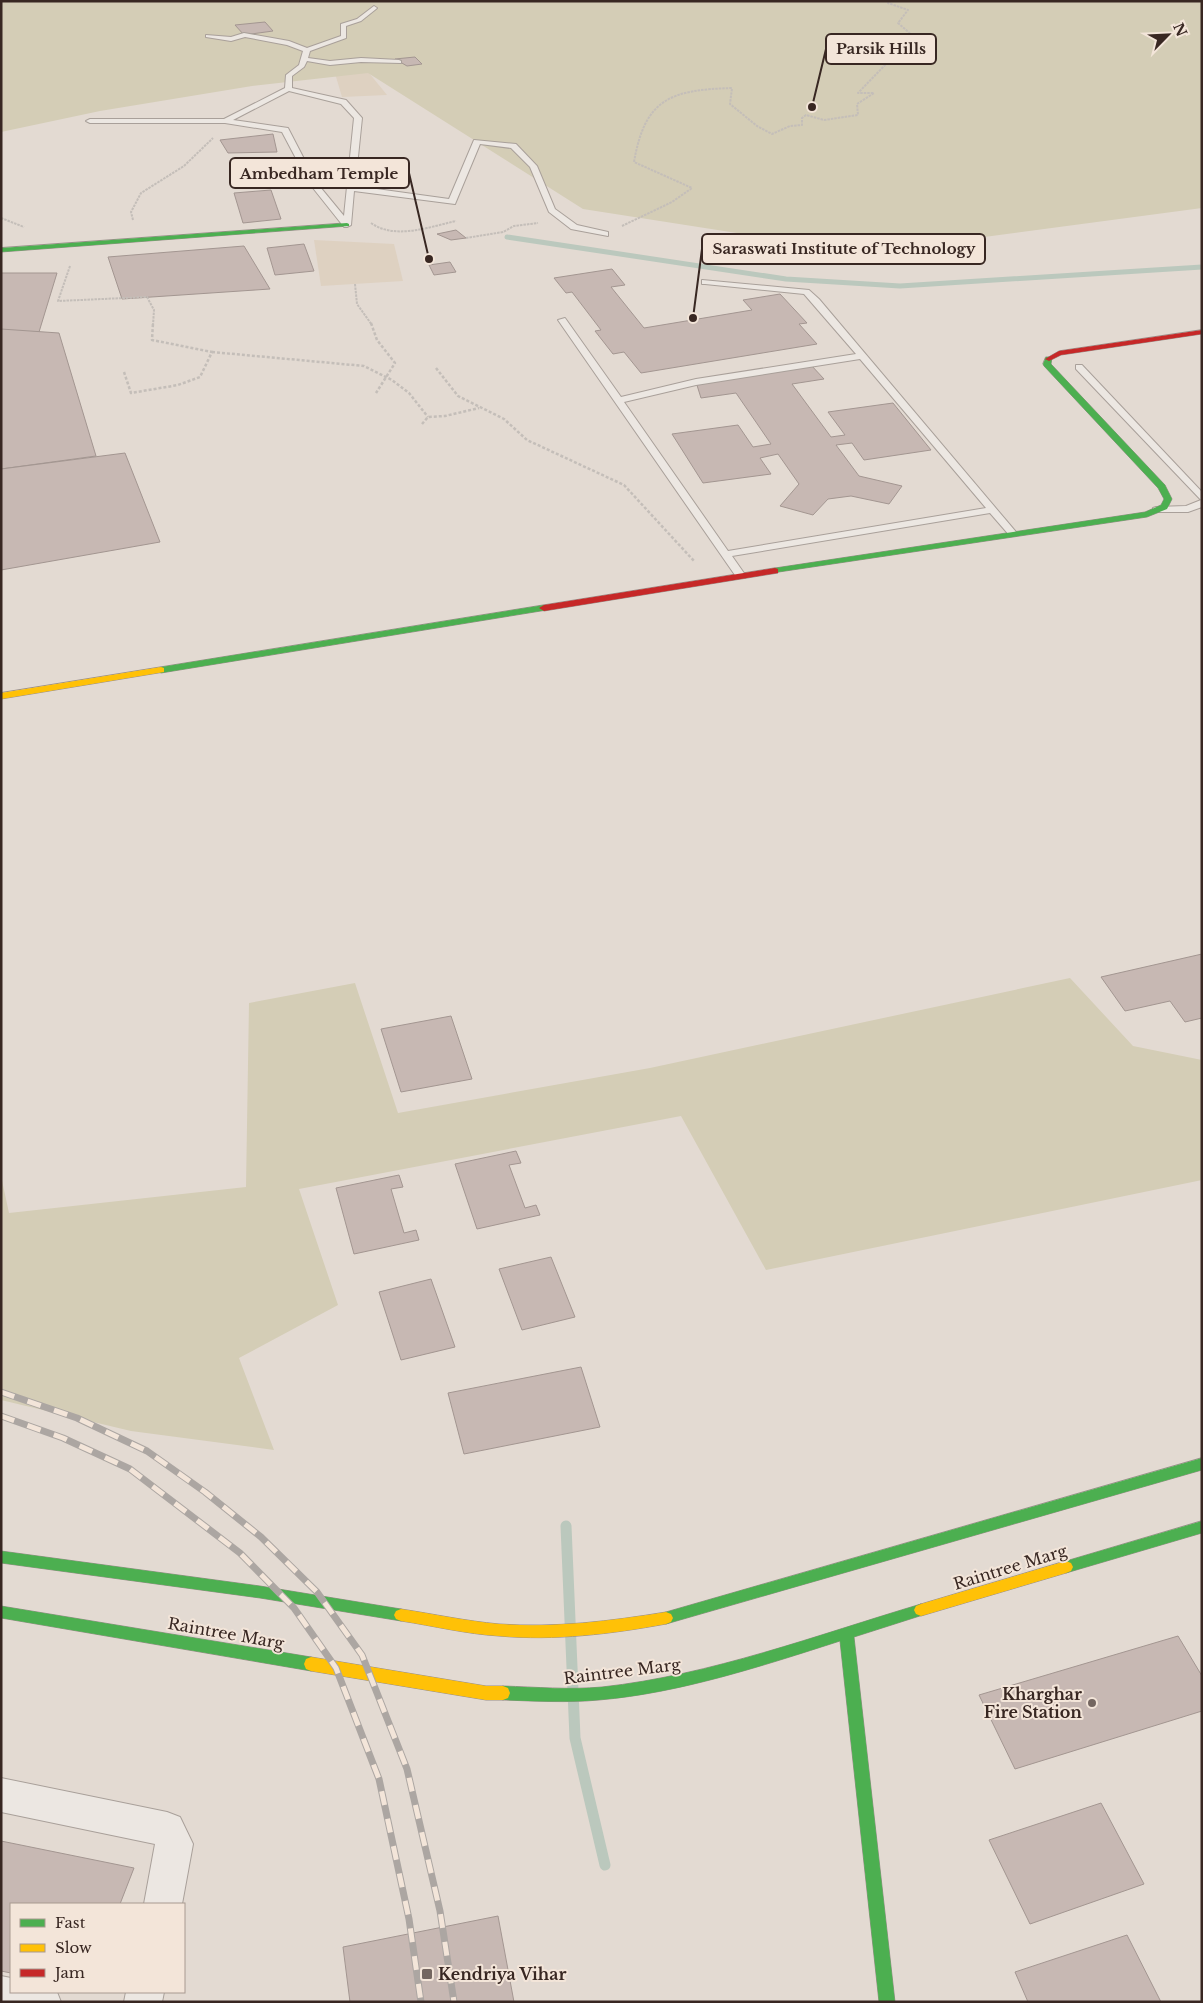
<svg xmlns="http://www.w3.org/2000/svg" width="1203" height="2003" font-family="'Libre Baskerville',serif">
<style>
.farmland{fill:#ded1c1}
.green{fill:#d4cdb6}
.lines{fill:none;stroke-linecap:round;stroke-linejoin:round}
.stream-far1{stroke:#bbc8bd;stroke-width:5}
.stream{stroke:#bbc8bd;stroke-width:11}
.building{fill:#c7b8b3;stroke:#a39691}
.lane-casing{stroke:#a9a09a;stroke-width:2}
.street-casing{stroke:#a9a09a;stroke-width:2}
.fast-casing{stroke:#998f8a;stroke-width:1}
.slow-casing{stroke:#998f8a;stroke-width:1}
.jam-casing{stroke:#998f8a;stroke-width:1}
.path-far1{stroke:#c4beb9;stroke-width:2;stroke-dasharray:2.5 1;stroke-linecap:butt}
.path{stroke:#c4beb9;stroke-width:2.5;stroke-dasharray:3 2;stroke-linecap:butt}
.lane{fill:#ece7e2;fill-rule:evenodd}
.street{fill:#ece7e2;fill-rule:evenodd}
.fast{fill:#4caf50;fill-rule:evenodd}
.slow{fill:#ffc107;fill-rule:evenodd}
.jam{fill:#c62828;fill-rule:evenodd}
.rail-casing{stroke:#aca6a2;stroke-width:7}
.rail{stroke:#f3e5d9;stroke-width:5;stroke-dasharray:14;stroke-linecap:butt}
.poi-dot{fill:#746660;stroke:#f3e5d9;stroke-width:2}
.labels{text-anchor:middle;stroke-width:4;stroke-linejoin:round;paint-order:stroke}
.near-street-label{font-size:16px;fill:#382722;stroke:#f3e5d9}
.near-poi-label{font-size:16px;font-weight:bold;fill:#382722;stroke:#f3e5d9;text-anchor:end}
.leader{fill:none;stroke:#382722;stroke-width:2}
.callout-dot{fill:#382722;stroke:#f3e5d9;stroke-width:2}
.callout{fill:#f3e5d9;stroke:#382722;stroke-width:2}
.callout-label{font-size:15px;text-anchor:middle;font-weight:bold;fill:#382722}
</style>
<rect width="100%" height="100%" fill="#e3dad2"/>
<g class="farmland">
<polygon points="356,57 387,95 342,97 334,70"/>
<polygon points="314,240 394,244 403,281 321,286"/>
</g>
<g class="green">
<polygon points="1,1 1202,1 1202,208 864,253 583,209 368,73 252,86 100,111 1,132"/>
<polygon points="1070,978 1133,1046 1202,1060 1202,1180 766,1270 681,1116 299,1189 338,1305 239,1358 274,1450 131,1431 1,1400 1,1176 9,1213 246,1187 249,1003 355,983 398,1113 650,1068"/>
</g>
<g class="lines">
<polyline class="stream-far1" points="507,237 786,279 900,286 1202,267"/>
<polyline class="stream" points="566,1526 575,1738 605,1865"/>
</g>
<g class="building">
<polygon points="265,22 273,31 244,35 235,25"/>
<polygon points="415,57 422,64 407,66 395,59"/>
<polygon points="273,134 277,152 228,153 220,140"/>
<polygon points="271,190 281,219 243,223 234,193"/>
<polygon points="456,230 466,238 451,240 437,234"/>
<polygon points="304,244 314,271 275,275 267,248"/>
<polygon points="244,246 270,289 122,299 108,257"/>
<polygon points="450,262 456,272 434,275 429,265"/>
<polygon points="612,269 625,285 611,287 644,328 752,310 743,300 780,294 807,323 799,324 817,344 641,373 624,352 613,354 595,331 601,330 572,292 566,293 554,278"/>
<polygon points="1,273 57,273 39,332 1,332"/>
<polygon points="1,329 59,333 96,456 1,469"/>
<polygon points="811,365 824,379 792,384 831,437 845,435 828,412 893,403 931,450 864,460 852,443 836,445 859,476 902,486 889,504 851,496 828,499 813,515 780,506 799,484 778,454 760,458 771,474 703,483 672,434 738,425 753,447 771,444 736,393 701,398 696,382"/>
<polygon points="125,453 160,542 1,570 1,469"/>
<polygon points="1202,954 1202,1018 1185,1022 1170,1001 1125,1011 1101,977"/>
<polygon points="451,1016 472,1079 401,1092 381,1029"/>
<polygon points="516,1151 521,1163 509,1165 525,1208 536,1205 540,1215 477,1229 455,1164"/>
<polygon points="399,1175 403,1187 391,1189 404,1233 416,1230 419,1240 354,1254 336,1188"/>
<polygon points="551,1257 575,1317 522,1330 499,1269"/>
<polygon points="431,1279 455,1347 401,1360 379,1292"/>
<polygon points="581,1367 600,1427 464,1454 448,1393"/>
<polygon points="1178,1636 1202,1676 1202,1711 1015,1769 979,1695"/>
<polygon points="1101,1803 1144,1884 1030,1924 989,1840"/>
<polygon points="1,1841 134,1868 120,1904 11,1904 11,1973 1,1971"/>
<polygon points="498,1916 514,2002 350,2002 343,1947"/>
<polygon points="1127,1935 1161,2002 1028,2002 1015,1972"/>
</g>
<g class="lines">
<defs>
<g id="lane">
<path d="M374 6 377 8 376 9 361 21 346 26V38L310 51 308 58 330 61 361 58 399 60 401 61V63L361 62 330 65 307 61 304 67 292 76V88L346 100 362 118 355 186 449 199 474 140 516 144 537 166 555 209 577 225 608 232V236L571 229 549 212 530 167 511 148 480 144 455 204 354 191 351 225 347 227H344L309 183 282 132 225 123H90L86 121 90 119H224L285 88 286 75 299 65 303 51 287 45 245 37 231 41 206 37V35L231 37 244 33 289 41 307 48 341 36V24L357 19ZM289 91 341 104 354 118 344 216 316 182 288 128 233 120Z"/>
<path d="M702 280 809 290 819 299 1016 532V536H1010L990 513 732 556 746 576 745 578H737L558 320 565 318 621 397 696 379 856 354 804 294 705 284H702ZM860 359 986 508 728 551 624 402 696 385Z"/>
<polygon points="1076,365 1082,365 1202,492 1202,507 1188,512 1153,512 1153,508 1156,507 1186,506 1201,500 1076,369"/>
</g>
<g id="street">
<polygon points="1,1778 167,1812 180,1817 193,1844 182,1904 144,1904 155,1844 1,1812"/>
<polygon points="1,1976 11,1978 11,1992 57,1992 61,2002 1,2002"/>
<polygon points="126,1992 164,1992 162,2002 124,2002"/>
</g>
<g id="fast">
<polygon points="347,223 349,224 349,226 1,252 1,248"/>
<polygon points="1046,357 1052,357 1051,364 1165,485 1172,499 1167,509 1147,517 772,573 772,569 775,568 1145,512 1161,505 1164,499 1158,488 1044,366 1043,364"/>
<polygon points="544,605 547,606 547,610 161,673 156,670 161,667"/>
<polygon points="1202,1458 1202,1470 666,1624 661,1622 659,1618 661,1614 666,1612"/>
<polygon points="1202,1521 1202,1533 1066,1573 1061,1571 1059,1567 1061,1563 1066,1561"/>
<polygon points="1,1551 260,1586 401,1609 406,1611 408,1615 406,1619 401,1621 260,1598 1,1563"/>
<path d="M921 1604 926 1606 928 1610 926 1614 854 1637 895 2002H879L840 1641C762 1666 680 1693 599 1700 567 1703 535 1701 503 1700L498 1698 496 1693 498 1688 503 1686C536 1687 569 1690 602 1687 711 1675 817 1635 921 1604Z"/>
<polygon points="1,1606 311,1657 316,1659 318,1664 316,1669 311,1671 1,1618"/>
</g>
<g id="slow">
<polygon points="161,667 164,668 164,672 1,699 1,693"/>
<polygon points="1066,1561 1071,1563 1073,1567 1071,1571 1066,1573 921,1616 916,1614 914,1610 916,1606 921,1604"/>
<path d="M401 1609C434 1614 466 1621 499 1624 555 1628 611 1621 666 1612L671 1614 673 1618 671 1622 666 1624C611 1634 555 1641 499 1636 466 1634 434 1626 401 1621L396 1619 394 1615 396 1611Z"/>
<polygon points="311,1657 486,1686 503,1686 508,1688 510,1693 508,1698 503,1700 486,1700 311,1671 306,1669 304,1664 306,1659"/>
</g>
<g id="jam">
<polygon points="1202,330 1202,334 1061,355 1049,361 1045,359 1059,351"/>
<polygon points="775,568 778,569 778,573 544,611 539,608 544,605"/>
</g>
</defs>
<use href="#lane" class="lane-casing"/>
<use href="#street" class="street-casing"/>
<use href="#fast" class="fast-casing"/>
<use href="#slow" class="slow-casing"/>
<use href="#jam" class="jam-casing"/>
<g class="path-far1">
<polyline points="1,218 24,227"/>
<polyline points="133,220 131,212 141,193 184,166 213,138"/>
<path d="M371 223C395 240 429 227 456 221"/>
<path d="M622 226 672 202 692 188 634 162C645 98 671 90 732 88L730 104 757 126 772 134 790 126 802 125V118L806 115 824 120 858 115 857 104 874 93H858L913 36 898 23 908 10 888 3 891 1"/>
<polyline points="466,238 503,232 514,226 538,223"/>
<polyline points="70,266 58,301 147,297 154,310 153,325"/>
<polyline points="355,284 357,304 372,325"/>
</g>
<g class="path">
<polyline points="371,323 377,340 395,363 376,393"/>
<polyline points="212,352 364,366 392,380 409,393 428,417"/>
<polyline points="436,368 458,396 504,419 527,440 624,485 694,561"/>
<polyline points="124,372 131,393 178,385 200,377 212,352 152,340 153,323"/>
<polyline points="422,424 428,417 445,416 479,408"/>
</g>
<use href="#lane" class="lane"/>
<use href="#street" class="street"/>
<use href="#fast" class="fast"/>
<use href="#slow" class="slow"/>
<use href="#jam" class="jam"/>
<defs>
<g id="rail">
<polyline points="1,1392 77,1418 147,1451 205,1492 261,1537 317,1592 362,1655 407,1769 440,1911 454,2002"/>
<polyline points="1,1416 63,1438 130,1469 240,1553 294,1608 336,1668 379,1779 409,1919 421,2002"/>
</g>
</defs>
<use href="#rail" class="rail-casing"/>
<use href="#rail" class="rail"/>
</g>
<g class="poi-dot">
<circle cx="1092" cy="1703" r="5"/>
<rect x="421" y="1968" width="12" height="12" rx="2.5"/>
</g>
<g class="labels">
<g class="near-street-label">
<text transform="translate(1010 1567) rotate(-17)" y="6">Raintree Marg</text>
<text transform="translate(226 1633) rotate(10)" y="6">Raintree Marg</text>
<text transform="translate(622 1671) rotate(-7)" y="6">Raintree Marg</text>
</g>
<g class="near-poi-label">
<text x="1082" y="1700">Kharghar<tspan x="1082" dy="18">Fire Station</tspan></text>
<text x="438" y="1980" text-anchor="start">Kendriya Vihar</text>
</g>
</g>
<path class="leader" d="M812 107L826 49M429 259L409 173M693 318L702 249"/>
<g class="callout-dot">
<circle cx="812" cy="107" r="5"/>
<circle cx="429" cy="259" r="5"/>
<circle cx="693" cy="318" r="5"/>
</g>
<g class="callout">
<rect x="826" y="34" width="110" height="30" rx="5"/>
<rect x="230" y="158" width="179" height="30" rx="5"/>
<rect x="702" y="234" width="283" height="30" rx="5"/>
</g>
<g class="callout-label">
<text x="881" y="54">Parsik Hills</text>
<text x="319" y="179">Ambedham Temple</text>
<text x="844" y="254">Saraswati Institute of Technology</text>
</g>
<rect width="1203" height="2003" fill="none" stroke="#382722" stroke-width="5"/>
<rect x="10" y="1903" width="175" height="90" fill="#f3e5d9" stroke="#a89990"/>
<rect x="20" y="1919" width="25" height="8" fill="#4caf50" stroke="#a89990"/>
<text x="55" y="1928" font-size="15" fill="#382722">Fast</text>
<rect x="20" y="1944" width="25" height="8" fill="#ffc107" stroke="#a89990"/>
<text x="55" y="1953" font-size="15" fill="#382722">Slow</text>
<rect x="20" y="1969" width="25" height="8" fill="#c62828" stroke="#a89990"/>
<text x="55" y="1978" font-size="15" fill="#382722">Jam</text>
<g transform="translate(1168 35) rotate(66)" stroke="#f3e5d9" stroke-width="4" paint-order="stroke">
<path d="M0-4L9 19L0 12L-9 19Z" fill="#382722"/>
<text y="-8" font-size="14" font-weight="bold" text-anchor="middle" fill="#382722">N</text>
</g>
</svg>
